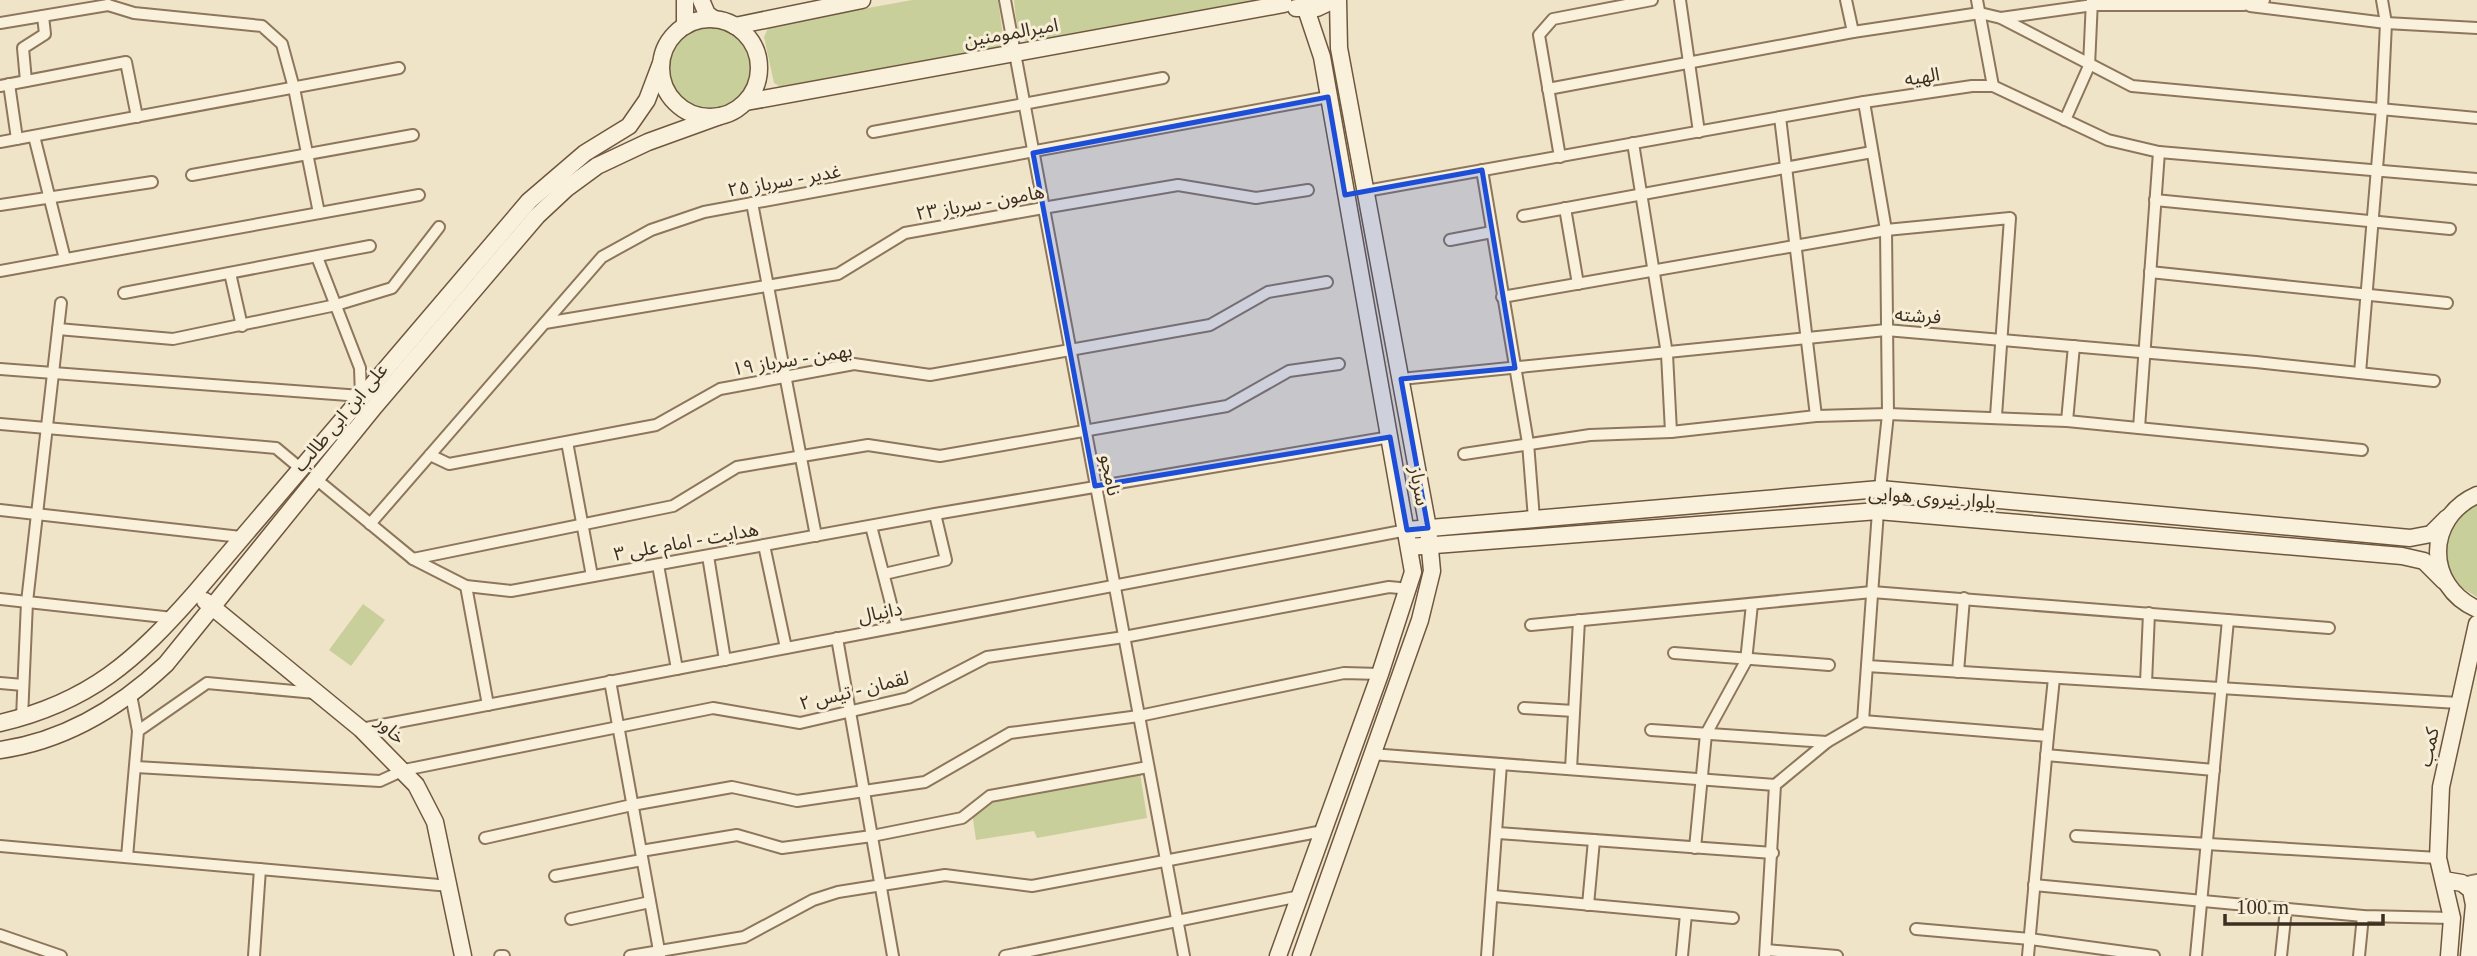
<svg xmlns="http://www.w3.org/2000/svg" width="2477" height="956" font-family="'Times New Roman','Noto Sans Arabic',serif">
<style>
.green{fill:#c9cf9b}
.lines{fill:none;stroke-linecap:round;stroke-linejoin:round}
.street-casing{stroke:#8d765c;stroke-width:14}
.secondary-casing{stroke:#6f573f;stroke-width:19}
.street{stroke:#faf1dc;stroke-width:10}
.secondary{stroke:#faf1dc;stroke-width:16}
.marked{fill:#1d4ed8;fill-opacity:0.2;stroke:#1d4ed8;stroke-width:5;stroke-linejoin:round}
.labels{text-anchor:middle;stroke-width:6;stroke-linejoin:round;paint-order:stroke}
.street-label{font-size:19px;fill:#3d2e20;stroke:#f7eed8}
</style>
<rect width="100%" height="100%" fill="#f0e4c8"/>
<g class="green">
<polygon points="912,0 998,0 1004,43 994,50 781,87 774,83 764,37 769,26"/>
<path d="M1014 0H1254L1246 4 1029 43C1015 36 1016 14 1014 0Z"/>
<circle cx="710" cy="67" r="41"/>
<polygon points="2477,497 2477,597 2461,587 2449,572 2444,555 2451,519"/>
<polygon points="363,604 385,620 351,666 329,650"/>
<polygon points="1140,773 1147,818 1037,838 1034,831 976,840 971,805"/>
</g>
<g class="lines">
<defs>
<g id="street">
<polyline points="1005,0 1184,956"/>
<polyline points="1680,0 1699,132"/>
<polyline points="1846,0 1853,32"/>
<polyline points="1977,0 1993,86"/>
<polyline points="108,5 134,13 262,26 282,44 294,88 319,213"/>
<polyline points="2250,6 2386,23 2477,28"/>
<polyline points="2001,18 2093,5 2244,5 2264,0"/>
<polyline points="0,23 108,5"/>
<polyline points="26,81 23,48 45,34 43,16"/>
<polyline points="9,84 17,139"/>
<polyline points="0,86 126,62 137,117"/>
<polyline points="1548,89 1853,32 1980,13 2001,18 2132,86 2477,118"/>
<polyline points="1864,102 1886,230 1888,414 1880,489"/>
<polyline points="1780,117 1816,416"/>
<polyline points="2065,120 2089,66 2092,0"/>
<polyline points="873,132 1163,78"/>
<polyline points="34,136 65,259"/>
<polyline points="0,142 399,68"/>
<polyline points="1633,143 1667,354 1671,432"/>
<polyline points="1560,157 1539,35 1553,19 1652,0"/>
<polyline points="1482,170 1528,443 1534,519"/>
<polyline points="192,175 413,135"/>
<polyline points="1366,191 1864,102 1972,86 1993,86 2108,140 2159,152 2477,179"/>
<polyline points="2155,200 2450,229"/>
<polyline points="752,203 816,536"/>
<polyline points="0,205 152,182"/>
<polyline points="1565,208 1578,284"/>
<polyline points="1523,216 1872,152"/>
<polyline points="1450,240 1492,232"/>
<polyline points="0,271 419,195"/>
<polyline points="2150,272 2447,303"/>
<polyline points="230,273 242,326"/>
<polyline points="124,293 370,246"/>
<polyline points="1502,297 1886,230 2010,218 1996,416"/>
<polyline points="545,323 838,274 905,233 1043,208 1178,185 1256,198 1308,190"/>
<polyline points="58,329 173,339 336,305 392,288 439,227"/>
<polyline points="0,369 361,396 360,368 317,257"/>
<polyline points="2360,373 2382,108 2386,23 2382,0"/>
<polyline points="1401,379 1886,330 2256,362 2434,381"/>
<polyline points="2067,421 2074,346"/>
<polyline points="0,424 276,448 300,468"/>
<polyline points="2139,428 2159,152"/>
<polyline points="567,442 592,576"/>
<polyline points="1464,454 1590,435 1671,432 1816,416 1888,414 2067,421 2362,450"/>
<polyline points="430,455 449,464 656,425 720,389 854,364 930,375 1210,325 1268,292 1327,282"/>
<polyline points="316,479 413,559 466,586 511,591 935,514 1390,437"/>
<polyline points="0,510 241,537"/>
<polyline points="370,524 602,257 651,230 704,212 1328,97"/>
<polyline points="871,526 897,627"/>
<polyline points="764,545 786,648"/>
<polyline points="708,556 725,660"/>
<polyline points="413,559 673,506 737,467 868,445 940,456 1227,406 1289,371 1339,364"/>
<polyline points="658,565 677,669"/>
<polyline points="884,574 946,560 935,514"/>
<polyline points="466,586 488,705"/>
<polyline points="0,599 173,618"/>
<polyline points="1531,625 1872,592 2329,628"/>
<polyline points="837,638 893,956"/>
<polyline points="1674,653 1829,665"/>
<polyline points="1867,666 2458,703"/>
<polyline points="1958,672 1964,598"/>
<polyline points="610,681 660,956"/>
<polyline points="0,683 23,685"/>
<polyline points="2146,683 2149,613"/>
<polyline points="131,695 138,731"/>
<polyline points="1524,708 1574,711"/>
<polyline points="22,718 27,602 61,303"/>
<polyline points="1863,721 2048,736 2028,956"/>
<polyline points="361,729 1407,530"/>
<polyline points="1651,730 1827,742"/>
<polyline points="2048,736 2054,678"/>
<polyline points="1371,754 1775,785"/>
<polyline points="2046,755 2214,770"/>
<polyline points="136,767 380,781 404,770 713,708 800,723 908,698 987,657 1124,637 1389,587 1410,589"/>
<polyline points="1571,769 1579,620"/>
<polyline points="1498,833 1773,853"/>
<polyline points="2076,836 2438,858"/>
<polyline points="485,838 632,805 732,787 797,801 925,782 1010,733 1139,716 1344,673 1380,674"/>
<polyline points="0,846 450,886"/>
<polyline points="1695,848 1706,734 1746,661 1752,604"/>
<polyline points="641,851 737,835 782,848 872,836 962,818 990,796 1148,767"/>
<polyline points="127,857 138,731 207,683 315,693"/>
<polyline points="555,876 642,860"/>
<polyline points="2462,883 2477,880"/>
<polyline points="2034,885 2363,916 2452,918"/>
<polyline points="1494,896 1733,918"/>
<polyline points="1588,905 1594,840"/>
<polyline points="571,919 650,902"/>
<polyline points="1916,929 2030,939 2154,956"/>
<polyline points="0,935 61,956"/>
<polyline points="1766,950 1837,956"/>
<polyline points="254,956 260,869"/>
<polyline points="500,956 504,956"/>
<polyline points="630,956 744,937 813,900 838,892 945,875 1032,886 1323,831"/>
<polyline points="1005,956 1300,896"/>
<polyline points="1487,956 1501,764"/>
<polyline points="1682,956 1686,914"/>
<polyline points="1765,956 1775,785 1827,742 1863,721 1878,511"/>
<polyline points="2196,956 2228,620"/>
<polyline points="2281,956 2286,909"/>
<polyline points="2359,956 2363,916"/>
</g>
<g id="secondary">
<polyline points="701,0 707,14 714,19"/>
<polyline points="1296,8 1317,8 1334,0"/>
<circle cx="710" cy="68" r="49"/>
<polyline points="685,26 685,0"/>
<polyline points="735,26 862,0"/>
<polyline points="746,102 1284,4"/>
<path d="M2477 495C2425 518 2425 586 2477 609"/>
<polyline points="1407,530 1880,489 2410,538 2431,534 2447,518"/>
<polyline points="1409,547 1878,511 2402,556 2424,561 2444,581"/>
<polyline points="205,601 361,729 416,785 435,822 463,956"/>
<path d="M0 723C90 702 136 660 195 593L529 201 585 153 629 126 647 100 661 63"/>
<path d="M0 750C64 741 119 708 166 664L375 406 537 216 567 188 597 166 648 142 720 116"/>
<polyline points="2444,880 2462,883 2471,890 2474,905 2469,956"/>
<polyline points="1278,956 1380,674 1413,572 1322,57 1306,9"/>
<polyline points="1301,956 1420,620 1432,571 1428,528 1339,48 1338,0"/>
<polyline points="2449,956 2452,918 2438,858 2441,787 2477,624"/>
</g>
</defs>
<use href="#street" class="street-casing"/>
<use href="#secondary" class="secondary-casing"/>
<use href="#street" class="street"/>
<use href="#secondary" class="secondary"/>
</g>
<path class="marked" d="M1328 97 1345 195 1482 170 1515 368 1401 379 1428 528 1407 530 1390 437 1095 486 1033 153Z"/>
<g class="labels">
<g class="street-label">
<text transform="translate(1011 32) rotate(-10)" y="7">امیرالمومنین</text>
<text transform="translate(1922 76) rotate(-9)" y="7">الهیه</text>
<text transform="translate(784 180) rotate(-10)" y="7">غدیر - سرباز ۲۵</text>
<text transform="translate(980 202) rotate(-10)" y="7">هامون - سرباز ۲۳</text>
<text transform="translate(1918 315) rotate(4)" y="7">فرشته</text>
<text transform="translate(792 359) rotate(-9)" y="7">بهمن - سرباز ۱۹</text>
<text transform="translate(340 417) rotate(-50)" y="7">علی ابن ابی طالب</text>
<text transform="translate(1111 475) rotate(79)" y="7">نامجو</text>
<text transform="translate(1420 486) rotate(80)" y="7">سرباز</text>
<text transform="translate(1932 497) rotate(4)" y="7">بلوار نیروی هوایی</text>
<text transform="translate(686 541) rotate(-10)" y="7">هدایت - امام علی ۳</text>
<text transform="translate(880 612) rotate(-11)" y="7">دانیال</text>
<text transform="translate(854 690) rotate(-14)" y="7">لقمان - تیس ۲</text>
<text transform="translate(391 729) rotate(43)" y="7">خاور</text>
<text transform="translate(2428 747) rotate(-78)" y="7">کمب</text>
</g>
</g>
<path d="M2225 914v10h158v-10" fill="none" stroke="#3d2e20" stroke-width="3.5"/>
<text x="2236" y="914" font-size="21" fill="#3d2e20" stroke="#f7eed8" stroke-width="5" paint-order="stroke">100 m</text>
</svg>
